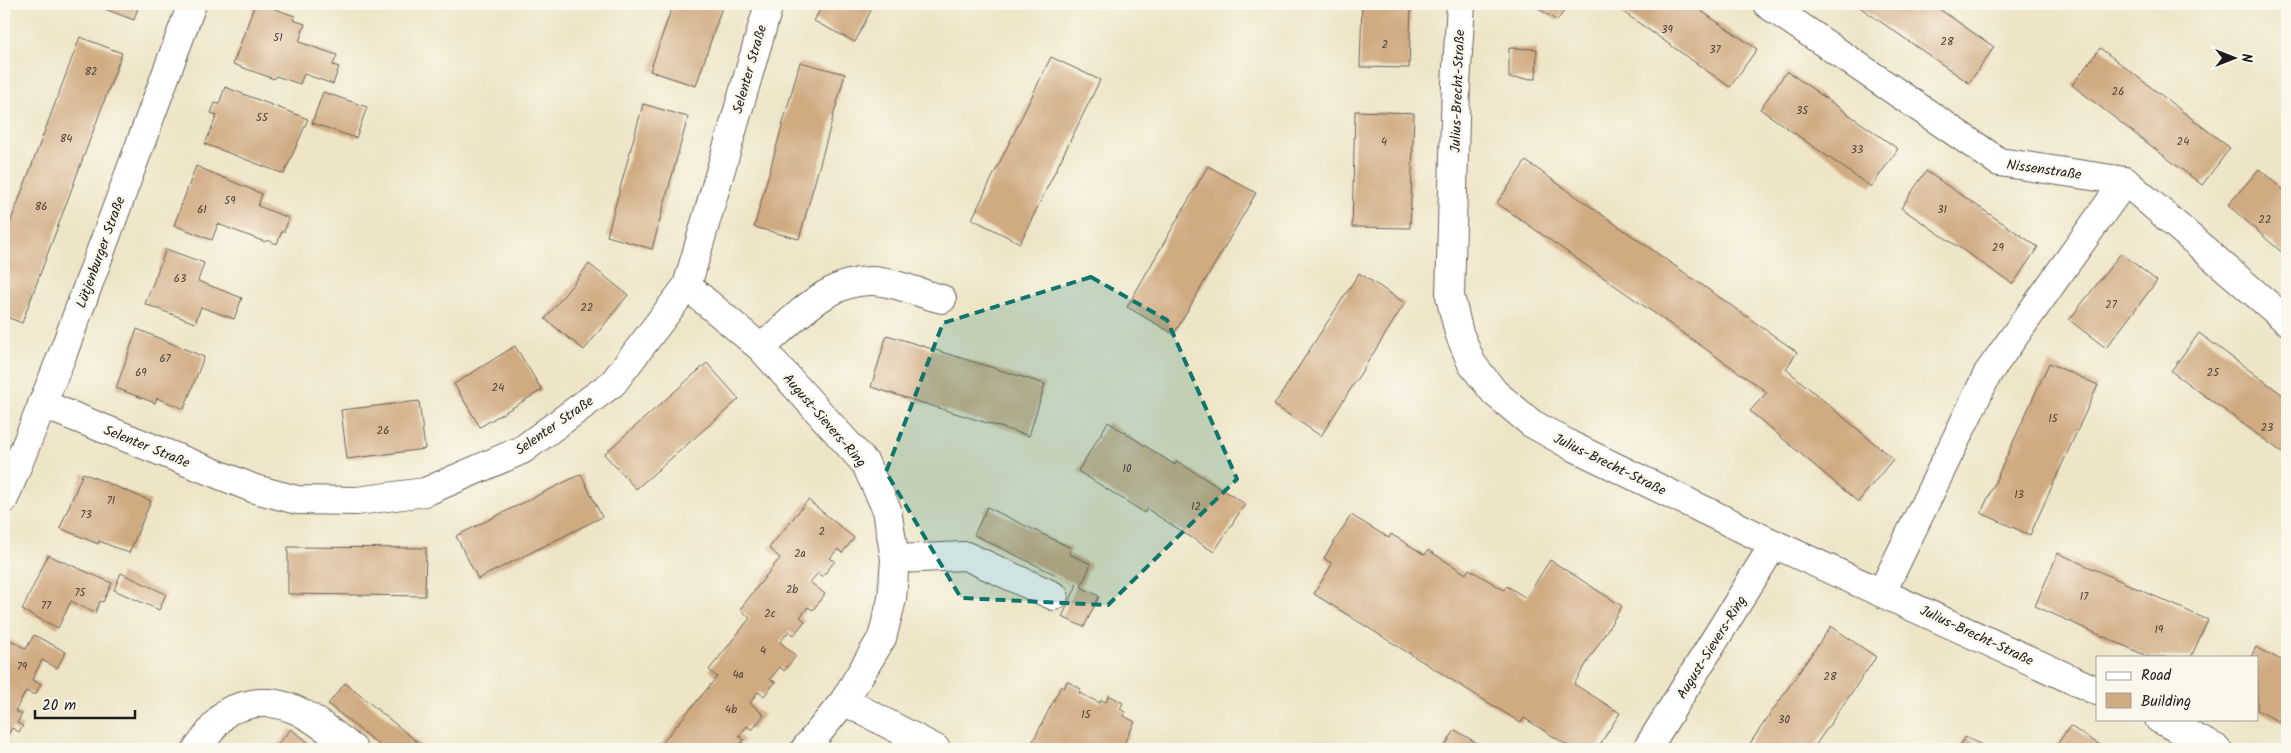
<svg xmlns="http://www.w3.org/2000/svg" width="2291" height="753" font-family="Kalam,sans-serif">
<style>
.building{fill:#d0aa81}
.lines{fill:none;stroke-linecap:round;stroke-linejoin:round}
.minor-casing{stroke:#666258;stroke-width:30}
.minor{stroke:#fff;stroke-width:28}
.marked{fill:#0f766e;fill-opacity:0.2;stroke:#0f766e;stroke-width:4;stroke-dasharray:10 6;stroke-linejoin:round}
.labels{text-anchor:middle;stroke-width:5;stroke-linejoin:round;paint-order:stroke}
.number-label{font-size:11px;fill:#494035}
.street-label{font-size:14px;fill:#1c1c1c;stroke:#fbf7ec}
</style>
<rect width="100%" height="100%" fill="#fbf7ec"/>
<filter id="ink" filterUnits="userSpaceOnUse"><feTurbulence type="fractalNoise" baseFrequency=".02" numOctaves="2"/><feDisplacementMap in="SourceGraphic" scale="10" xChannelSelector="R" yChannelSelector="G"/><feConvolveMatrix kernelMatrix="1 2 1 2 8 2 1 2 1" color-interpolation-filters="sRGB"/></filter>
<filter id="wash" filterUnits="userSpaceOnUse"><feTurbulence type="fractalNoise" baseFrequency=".0096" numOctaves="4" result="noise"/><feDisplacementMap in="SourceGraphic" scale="20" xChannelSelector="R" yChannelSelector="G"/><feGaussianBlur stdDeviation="1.12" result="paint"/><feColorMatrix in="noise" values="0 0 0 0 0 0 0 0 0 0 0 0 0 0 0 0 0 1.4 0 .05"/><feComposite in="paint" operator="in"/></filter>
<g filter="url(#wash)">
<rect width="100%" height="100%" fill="#eee5c7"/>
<g id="blocks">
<g class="building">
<polygon points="92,4 139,4 134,20"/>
<polygon points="255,4 261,4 295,16 293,20 305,24 299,42 337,55 333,65 339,67 333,84 304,74 300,84 276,76 274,79 233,64"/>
<polygon points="673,4 723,4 696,86 650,71"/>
<polygon points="823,4 874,4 855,42 814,21"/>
<polygon points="1362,4 1411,4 1409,68 1360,67"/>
<polygon points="1532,4 1569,4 1557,21"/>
<polygon points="1622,4 1691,4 1757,49 1730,87 1619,9"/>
<polygon points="1855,4 1932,4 1994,47 1969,83"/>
<polygon points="80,37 122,53 22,323 4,316 4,239"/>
<polygon points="1509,48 1537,49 1536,79 1509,78"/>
<polygon points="2100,48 2230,148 2202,185 2072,85"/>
<polygon points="1051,57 1100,80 1020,243 972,219"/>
<polygon points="800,62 845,74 799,239 754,227"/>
<polygon points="1787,71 1898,149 1871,187 1760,109"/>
<polygon points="225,87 308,119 284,174 205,144 217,115 211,113 215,103 219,104"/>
<polygon points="323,92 367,107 356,138 312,123"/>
<polygon points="643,104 688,117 652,249 607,236"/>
<polygon points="1355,111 1414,113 1410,228 1352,227"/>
<polygon points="1526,161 1797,352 1786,369 1893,459 1858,502 1750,411 1767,392 1497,203"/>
<polygon points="196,166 262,194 258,206 289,218 284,232 282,231 277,244 267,240 265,242 218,224 212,240 174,225"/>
<polygon points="1208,166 1256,193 1174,334 1127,307"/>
<polygon points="2259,169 2287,193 2287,257 2228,205"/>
<polygon points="1926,171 2038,247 2013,284 1901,208"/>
<polygon points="166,249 204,263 198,281 242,298 234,319 201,307 195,323 145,304"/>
<polygon points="2121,253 2157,281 2106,348 2069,320"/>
<polygon points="589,264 628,295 584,350 545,319"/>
<polygon points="1359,273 1405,303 1321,436 1274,405"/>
<polygon points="137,329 204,357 184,409 157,398 155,403 116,388"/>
<polygon points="2199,333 2287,398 2287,456 2171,371"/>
<polygon points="887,335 1045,384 1029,436 871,387"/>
<polygon points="515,346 542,390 480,427 454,384"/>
<polygon points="707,363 739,399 636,489 604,454"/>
<polygon points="2049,363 2098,385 2030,535 1981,513"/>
<polygon points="419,401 425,449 347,459 341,410"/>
<polygon points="1108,422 1175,465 1177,461 1245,504 1214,552 1147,509 1145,513 1078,471"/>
<polygon points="83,473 151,501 129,553 99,541 98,544 60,528"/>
<polygon points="581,474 602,517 478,579 456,536"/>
<polygon points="808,500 854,538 842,553 838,549 830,558 835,561 822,577 818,573 810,582 825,594 813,610 808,607 800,617 805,621 794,635 789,631 780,642 796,656 784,671 780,667 770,679 775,682 764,696 758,692 750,703 764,715 752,730 747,726 739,736 744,740 736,749 657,749 717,677 709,670 750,618 740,609 780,558 769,548"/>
<polygon points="987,507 1071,548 1069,554 1091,564 1081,587 1099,596 1084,627 1062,617 1077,585 974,535"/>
<polygon points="1351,515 1389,538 1391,534 1425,555 1428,550 1466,574 1469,569 1504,590 1507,586 1526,598 1550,560 1622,606 1574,684 1620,713 1597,749 1573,749 1524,718 1521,723 1314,594 1332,564 1324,558"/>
<polygon points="288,547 426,548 425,596 288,594"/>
<polygon points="2058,553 2208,620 2191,657 2149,657 2035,606"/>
<polygon points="48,555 112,583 103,602 100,601 95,613 71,601 58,628 22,610"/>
<polygon points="121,573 166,594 159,610 114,590"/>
<polygon points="1831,626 1876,657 1813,749 1746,749"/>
<polygon points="34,635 66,652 57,668 42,660 32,680 41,684 35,695 26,691 15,711 22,714 17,723 23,726 19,732 12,728 4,742 4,644 7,638 26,649"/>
<polygon points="2256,647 2287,663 2287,726 2257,710 2257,657 2251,657"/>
<polygon points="1067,681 1081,689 1079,693 1100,703 1101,700 1106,702 1109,695 1123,703 1120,709 1125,712 1124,716 1135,722 1121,749 1029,749 1061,686 1064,688"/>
<polygon points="345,683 426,749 384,749 328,704"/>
<polygon points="2070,726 2106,749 2054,749"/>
<polygon points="291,729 317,749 274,749"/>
<polygon points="1455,730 1487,749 1443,749"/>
<polygon points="1965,737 1990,749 1959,749"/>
</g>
</g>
</g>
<g filter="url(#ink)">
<use href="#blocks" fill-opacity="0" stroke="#666258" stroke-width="1"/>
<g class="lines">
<defs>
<g id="minor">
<polyline points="1461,4 1456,84 1450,296 1459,333 1472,364 1495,393 1531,423 1570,445 1774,544 2097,691"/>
<polyline points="1767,4 1999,162 2125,181 2287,321"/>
<polyline points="687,286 761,348 865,463 887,510 895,559 892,599 882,638 844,701 805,749"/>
<path d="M761 348C796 318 832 274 882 282 902 285 922 294 942 299"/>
<polyline points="42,404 255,489 297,500 357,501 425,492 522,450 613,383 687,286 769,4"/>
<polyline points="4,499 63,353 192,4"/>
<polyline points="895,559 966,556 1054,596"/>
<polyline points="1882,592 1988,373 2125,181"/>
<polyline points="844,701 936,749"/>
<polyline points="2159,719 2217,749"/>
<path d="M197 749C206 738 215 723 226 713 230 709 238 708 243 706 287 692 321 725 353 749"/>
<polyline points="1647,749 1774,544"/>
</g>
</defs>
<use href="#minor" class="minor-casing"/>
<use href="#minor" class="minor"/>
</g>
</g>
<path class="marked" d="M1091 277 1167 320 1237 479 1108 605 961 598 886 472 943 323Z"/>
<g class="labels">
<g class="number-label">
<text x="1667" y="33">39</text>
<text x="278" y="41">51</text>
<text x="1947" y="45">28</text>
<text x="1385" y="48">2</text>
<text x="1715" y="53">37</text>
<text x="91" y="75">82</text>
<text x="2118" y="95">26</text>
<text x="1802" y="114">35</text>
<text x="262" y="121">55</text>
<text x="66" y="142">84</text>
<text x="1384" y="145">4</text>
<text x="2183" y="145">24</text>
<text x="1857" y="153">33</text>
<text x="230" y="204">59</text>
<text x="41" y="210">86</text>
<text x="202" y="213">61</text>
<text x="1942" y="213">31</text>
<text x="2265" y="223">22</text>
<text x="1998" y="251">29</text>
<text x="180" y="282">63</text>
<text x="2111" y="308">27</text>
<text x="587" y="311">22</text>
<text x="165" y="362">67</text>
<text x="141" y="376">69</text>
<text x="2213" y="376">25</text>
<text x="498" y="391">24</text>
<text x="2053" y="422">15</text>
<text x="2267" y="431">23</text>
<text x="383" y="434">26</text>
<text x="1127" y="472">10</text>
<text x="2019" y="498">13</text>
<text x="111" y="504">71</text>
<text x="1196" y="510">12</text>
<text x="86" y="518">73</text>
<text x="822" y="535">2</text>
<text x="800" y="557">2a</text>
<text x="792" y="593">2b</text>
<text x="80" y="596">75</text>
<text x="2084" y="600">17</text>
<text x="46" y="609">77</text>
<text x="770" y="617">2c</text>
<text x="2159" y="633">19</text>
<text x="763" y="654">4</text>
<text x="22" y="670">79</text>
<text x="738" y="678">4a</text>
<text x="1830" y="680">28</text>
<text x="731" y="713">4b</text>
<text x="1086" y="718">15</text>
<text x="1784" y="723">30</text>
</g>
<g class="street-label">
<text transform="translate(749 69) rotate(-74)" y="5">Selenter Straße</text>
<text transform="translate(1457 91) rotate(-88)" y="5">Julius-Brecht-Straße</text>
<text transform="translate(2044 169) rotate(8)" y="5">Nissenstraße</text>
<text transform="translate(100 252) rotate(-70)" y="5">Lütjenburger Straße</text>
<text transform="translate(825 420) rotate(49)" y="5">August-Sievers-Ring</text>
<text transform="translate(554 425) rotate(-35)" y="5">Selenter Straße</text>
<text transform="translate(147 446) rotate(22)" y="5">Selenter Straße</text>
<text transform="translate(1610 464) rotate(26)" y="5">Julius-Brecht-Straße</text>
<text transform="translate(1977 635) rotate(25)" y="5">Julius-Brecht-Straße</text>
<text transform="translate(1711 647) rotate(-58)" y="5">August-Sievers-Ring</text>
</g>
</g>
<rect width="2291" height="753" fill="none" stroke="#fbf7ec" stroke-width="20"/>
<rect x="2096" y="656" width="162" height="65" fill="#fbf7ec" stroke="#a29f99"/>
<rect x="2106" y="672" width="25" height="8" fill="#ffffff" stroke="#a29f99"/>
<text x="2141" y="680" font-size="15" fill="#1c1c1c">Road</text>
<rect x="2106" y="693" width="25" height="15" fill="#d0aa81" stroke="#a29f99"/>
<text x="2141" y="706" font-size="15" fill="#1c1c1c">Building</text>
<g transform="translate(2234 58) rotate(90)" stroke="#fbf7ec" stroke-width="4" paint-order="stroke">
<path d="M0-4L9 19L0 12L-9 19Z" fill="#1c1c1c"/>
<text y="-8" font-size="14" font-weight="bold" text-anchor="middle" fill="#1c1c1c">N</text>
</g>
<path d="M35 710v8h100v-8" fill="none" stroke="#1c1c1c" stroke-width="2.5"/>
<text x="42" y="710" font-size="15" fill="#1c1c1c" stroke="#fbf7ec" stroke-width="4" paint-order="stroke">20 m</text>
</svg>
